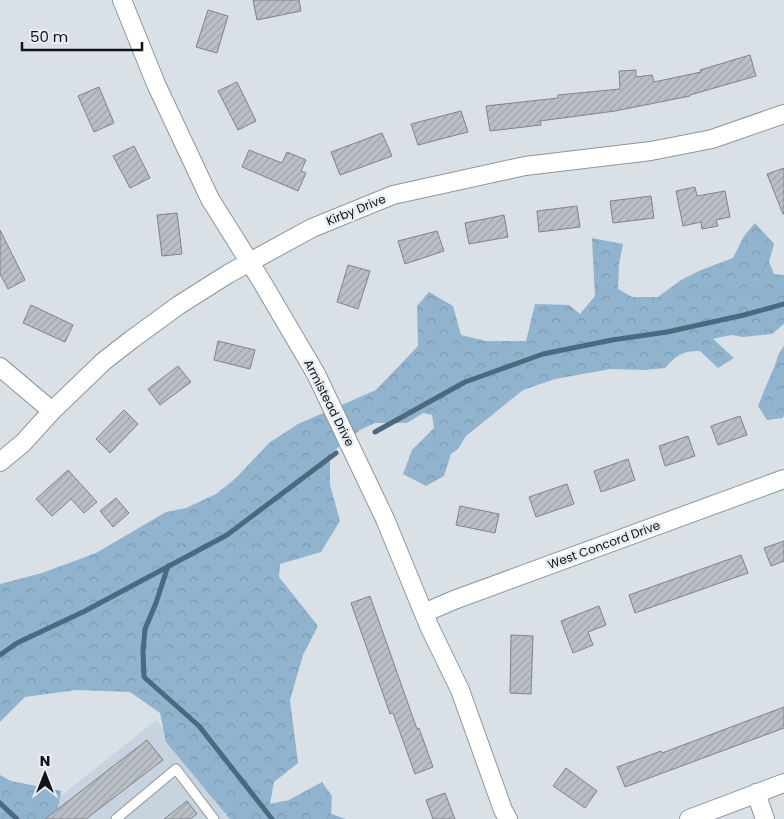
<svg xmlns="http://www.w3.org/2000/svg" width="784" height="819" font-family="Poppins,sans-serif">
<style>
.built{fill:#c7d4df}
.forest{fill:url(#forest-crowns)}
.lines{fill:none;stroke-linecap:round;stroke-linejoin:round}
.stream{stroke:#4b6a80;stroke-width:5}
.building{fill:url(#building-hatch);stroke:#7e8489}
.lane-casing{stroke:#8f969b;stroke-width:11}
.street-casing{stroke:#8f969b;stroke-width:20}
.lane{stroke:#fff;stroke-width:9}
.street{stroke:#fff;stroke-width:18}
.labels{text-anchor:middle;stroke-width:5;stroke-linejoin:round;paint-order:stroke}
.street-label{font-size:12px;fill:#101214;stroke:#e6edf3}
</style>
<defs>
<pattern id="forest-crowns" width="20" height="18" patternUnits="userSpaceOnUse" patternTransform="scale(1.25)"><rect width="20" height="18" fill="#90b4ce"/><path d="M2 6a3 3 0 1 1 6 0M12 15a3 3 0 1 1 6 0" fill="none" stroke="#7b9ab0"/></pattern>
<pattern id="building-hatch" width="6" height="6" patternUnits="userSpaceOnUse" patternTransform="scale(1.25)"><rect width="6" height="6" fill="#b9c0c5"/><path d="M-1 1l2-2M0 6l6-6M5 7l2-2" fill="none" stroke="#9ea4a8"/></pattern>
</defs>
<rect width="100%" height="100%" fill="#d9e0e6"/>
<polygon class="built" points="156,720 237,819 32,819"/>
<g class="forest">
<path d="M755 223 774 244 769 262 774 274 784 275V324L772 334 743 337 731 335 713 339 734 358 718 368 700 351C682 351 677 355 665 368L645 370 611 369 555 379 523 390 466 436 458 449 451 454 444 476 426 486 403 474 412 450 434 428 432 415 423 413 407 423H375L360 430 330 454V485L340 521 321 552 280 564 279 577 318 626 303 655 290 700 298 763 274 782 270 804 289 800 322 782 332 796 331 814 346 819H230L166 742 160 713 130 692 76 690 25 697 0 722V584L42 573 96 553 166 512 186 508 216 494 235 479 269 443 298 424 376 390 418 346 417 306 429 292 453 306 461 335 486 341H526L535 304 569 305 580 314 595 296 592 238 623 244 619 264 618 289 632 297H658L681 280 701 270 733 258 744 236Z"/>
<path d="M784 346V415L783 418 767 420 758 406C763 393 768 381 774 368 778 358 776 356 784 346Z"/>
<polygon points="0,775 11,781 61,791 56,819 0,819"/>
</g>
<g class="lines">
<g class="stream">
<polyline points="375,432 465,382 543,354 612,340 667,332 744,315 784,304"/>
<polyline points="168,566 156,603 145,629 143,652 144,677 199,726 272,819"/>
<polyline points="0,655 17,643 85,611 227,535 336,453"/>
<polyline points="0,803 17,819"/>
</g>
</g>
<g class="building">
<polygon points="253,0 299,0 301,11 257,20"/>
<polygon points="208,10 228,16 217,53 196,47"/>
<polygon points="750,55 756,76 690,95 690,96 615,111 540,121 541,125 490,131 486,106 558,98 558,95 620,89 619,71 636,70 636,77 652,75 654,82 701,72 700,70"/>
<polygon points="237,82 256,121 238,130 218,91"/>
<polygon points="99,87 114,123 94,132 78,96"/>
<polygon points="461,111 468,132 418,145 411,124"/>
<polygon points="382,133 392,156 340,175 331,152"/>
<polygon points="134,146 150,178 130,188 113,156"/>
<polygon points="249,150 282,163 287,152 306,160 301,171 306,173 298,191 242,167"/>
<polygon points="784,168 784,214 783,214 767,174"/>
<polygon points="695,187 697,196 725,191 730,217 716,220 718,226 702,229 701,222 683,226 676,191"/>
<polygon points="651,196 654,218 613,223 610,201"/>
<polygon points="577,206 580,227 539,232 537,211"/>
<polygon points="177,213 182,254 162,256 157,215"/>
<polygon points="504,215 508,237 469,244 465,223"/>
<polygon points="0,230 25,280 8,289 0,274"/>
<polygon points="437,231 444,251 405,264 398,241"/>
<polygon points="348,265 370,271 358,309 337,302"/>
<polygon points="31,305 73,325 65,342 23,323"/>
<polygon points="218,341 255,350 250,369 214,360"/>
<polygon points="178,366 191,382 160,405 148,389"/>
<polygon points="124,410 138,424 110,453 96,439"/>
<polygon points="740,416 747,435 718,445 711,426"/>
<polygon points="688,436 695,456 665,466 659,446"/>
<polygon points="628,459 635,480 601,492 594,471"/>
<polygon points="68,470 97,502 84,513 71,499 52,516 36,499"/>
<polygon points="567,484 574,504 536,517 529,497"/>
<polygon points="116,498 129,513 113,527 100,511"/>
<polygon points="460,506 499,514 495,533 456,525"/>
<polygon points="784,541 784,561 771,566 764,548"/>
<polygon points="741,555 748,573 635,613 629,595"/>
<polygon points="370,596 417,729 419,728 433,767 415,774 393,713 390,714 351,603"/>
<polygon points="599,606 606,625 588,632 593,645 573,653 561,621"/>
<polygon points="511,635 533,636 531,694 510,693"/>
<polygon points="784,707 784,728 625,787 617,767 661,751 662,753"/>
<polygon points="147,740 163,760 86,819 45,819"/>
<polygon points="566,768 597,791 585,808 553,786"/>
<polygon points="445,793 455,819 433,819 426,800"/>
<polygon points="187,801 197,814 190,819 164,819"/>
</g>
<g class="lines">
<defs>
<polyline id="lane" points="116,819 176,769 214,819"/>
<g id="street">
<polyline points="122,0 156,84 210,199 262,282 316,374 385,519 429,626 460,690 503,810 508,819"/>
<polyline points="0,367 52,411"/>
<polyline points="0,462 23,443 52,411 104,361 131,340 179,305 228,274 312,228 393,195 525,166 651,151 712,139 784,114"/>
<polyline points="424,613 454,600 784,479"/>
<polyline points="756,793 765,819"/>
<polyline points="689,819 784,783"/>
</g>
</defs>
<use href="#lane" class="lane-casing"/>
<use href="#street" class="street-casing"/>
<use href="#lane" class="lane"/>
<use href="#street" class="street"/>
</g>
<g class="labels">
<g class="street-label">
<text transform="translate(356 210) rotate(-22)" y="4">Kirby Drive</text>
<text transform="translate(329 403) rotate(63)" y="4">Armistead Drive</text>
<text transform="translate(604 545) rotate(-20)" y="4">West Concord Drive</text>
</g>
</g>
<g transform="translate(45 774)" stroke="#e6edf3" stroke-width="4" paint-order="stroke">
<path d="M0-4L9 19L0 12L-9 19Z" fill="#101214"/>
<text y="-8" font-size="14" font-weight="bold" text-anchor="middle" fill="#101214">N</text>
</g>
<path d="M22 42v8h120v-8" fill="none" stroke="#101214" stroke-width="2.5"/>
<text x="30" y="42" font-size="15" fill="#101214" stroke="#e6edf3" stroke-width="4" paint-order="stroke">50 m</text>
</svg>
